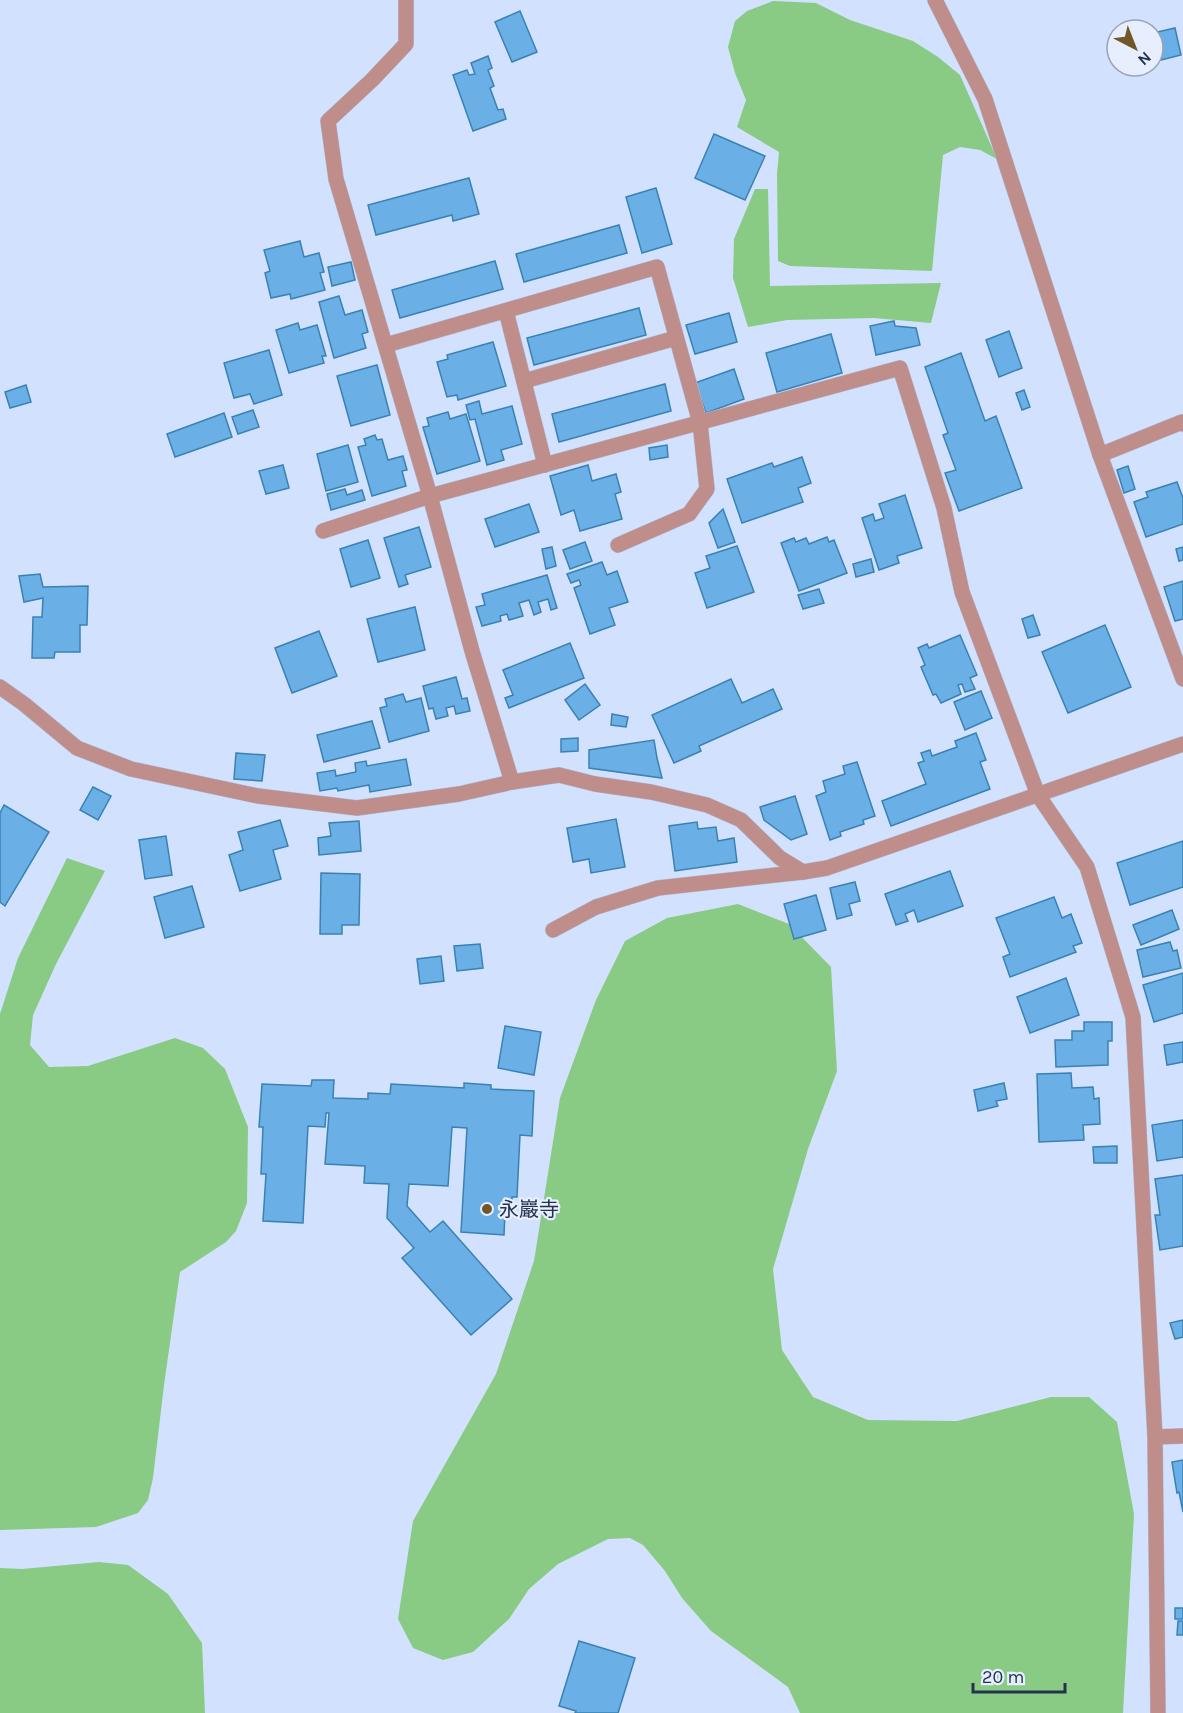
<svg xmlns="http://www.w3.org/2000/svg" width="1183" height="1713" font-family="Karla,'Noto Sans JP',sans-serif">
<style>
.green{fill:#89ca84}
.building{fill:#6ab0e6;stroke:#3a81b3;stroke-width:1.5}
.lines{fill:none;stroke-linecap:round;stroke-linejoin:round}
.street-casing{stroke:#afbfdb;stroke-width:16}
.street{stroke:#bf8e8b;stroke-width:15}
.poi-dot{fill:#705829;stroke:#e7eefd;stroke-width:2}
.labels{text-anchor:middle;stroke-width:4.5;stroke-linejoin:round;paint-order:stroke}
.poi-label{font-size:20px;fill:#24324e;stroke:#e7eefd;text-anchor:start}
</style>
<rect width="100%" height="100%" fill="#d2e2fe"/>
<g class="green">
<polygon points="773,1 816,3 850,20 913,41 938,57 960,75 997,159 980,150 960,147 943,155 932,271 790,266 778,261 777,174 779,152 737,127 746,100 735,73 728,47 735,21 747,11"/>
<polygon points="755,189 768,189 770,286 941,283 931,323 874,318 787,320 748,327 733,278 734,239"/>
<polygon points="67,858 105,871 56,964 33,1015 30,1045 49,1067 88,1066 175,1038 203,1048 225,1069 248,1127 247,1203 236,1231 226,1242 180,1272 164,1385 153,1478 148,1500 138,1513 96,1527 0,1530 0,1014 18,958"/>
<polygon points="738,904 789,924 831,967 837,1071 808,1149 773,1269 782,1350 813,1397 868,1420 957,1421 1051,1397 1089,1397 1117,1422 1134,1514 1123,1713 800,1713 788,1687 711,1631 682,1598 665,1571 643,1545 630,1538 608,1539 558,1564 529,1589 509,1619 473,1652 443,1660 413,1648 398,1619 413,1521 496,1374 534,1261 560,1098 596,1000 625,941 667,918"/>
<polygon points="99,1562 128,1565 168,1594 202,1643 205,1713 0,1713 0,1568 22,1569"/>
</g>
<g class="building">
<polygon points="520,11 537,52 512,62 495,22"/>
<polygon points="1175,28 1181,55 1153,62 1153,33"/>
<polygon points="488,56 492,68 488,70 494,86 490,88 498,110 503,109 506,119 473,131 453,75 467,70 469,75 475,74 471,63"/>
<polygon points="714,134 765,156 745,200 695,178"/>
<polygon points="469,178 479,214 453,221 452,215 376,235 368,205"/>
<polygon points="656,188 672,244 642,253 626,197"/>
<polygon points="619,225 627,253 524,282 516,254"/>
<polygon points="300,241 304,257 319,253 324,272 320,273 325,290 291,299 290,294 271,298 265,273 270,271 264,250"/>
<polygon points="495,261 503,289 400,318 392,290"/>
<polygon points="351,262 355,280 332,286 328,267"/>
<polygon points="339,296 345,315 362,310 368,332 362,334 366,348 334,358 319,302"/>
<polygon points="639,308 646,335 534,365 527,338"/>
<polygon points="729,313 737,342 695,354 686,325"/>
<polygon points="894,321 895,326 916,328 920,345 876,355 870,326"/>
<polygon points="298,323 300,330 317,325 326,356 322,356 324,363 289,373 276,330"/>
<polygon points="1009,331 1022,368 999,377 986,340"/>
<polygon points="831,334 842,373 777,392 766,353"/>
<polygon points="493,342 506,386 458,400 457,395 447,397 437,362 448,359 447,355"/>
<polygon points="269,350 282,395 254,404 250,394 234,398 224,363"/>
<polygon points="961,353 985,421 996,416 1022,488 959,511 945,473 956,470 943,435 948,433 925,367"/>
<polygon points="377,365 390,415 351,426 337,376"/>
<polygon points="734,369 744,399 706,413 695,383"/>
<polygon points="665,384 671,411 559,442 552,414"/>
<polygon points="26,385 31,402 10,408 5,392"/>
<polygon points="1024,390 1030,407 1022,410 1016,393"/>
<polygon points="479,401 482,414 512,406 522,444 501,450 504,460 487,465 475,419 470,420 466,405"/>
<polygon points="253,410 259,427 238,434 232,417"/>
<polygon points="448,412 450,419 466,414 480,461 437,474 423,427 429,426 427,418"/>
<polygon points="224,413 232,437 175,457 167,434"/>
<polygon points="375,435 377,440 382,439 388,460 403,456 407,470 402,471 406,486 372,496 358,447 366,445 364,439"/>
<polygon points="348,445 358,482 326,491 317,454"/>
<polygon points="667,445 668,457 650,460 649,448"/>
<polygon points="802,457 811,483 798,488 803,502 742,523 727,479 772,463 774,467"/>
<polygon points="283,465 289,488 266,494 259,471"/>
<polygon points="588,465 592,481 616,474 621,492 615,494 622,519 580,531 574,510 561,515 550,476"/>
<polygon points="1128,466 1135,489 1124,493 1117,470"/>
<polygon points="1177,482 1183,498 1183,524 1146,537 1134,502 1148,497 1146,492"/>
<polygon points="345,489 347,495 362,490 365,500 331,510 327,494"/>
<polygon points="905,495 922,548 897,556 899,563 879,570 862,518 873,514 875,521 884,518 879,504"/>
<polygon points="529,504 539,532 495,547 485,519"/>
<polygon points="723,509 735,542 718,548 709,523"/>
<polygon points="419,527 431,567 405,575 408,584 399,587 384,538"/>
<polygon points="827,537 829,542 834,540 847,573 799,591 781,543 794,538 796,542 806,538 809,544"/>
<polygon points="368,540 380,578 351,587 340,549"/>
<polygon points="585,542 592,561 570,569 563,550"/>
<polygon points="737,546 754,592 707,608 695,573 710,568 706,556"/>
<polygon points="552,547 556,566 546,569 542,549"/>
<polygon points="1183,547 1183,560 1179,561 1176,549"/>
<polygon points="871,559 874,572 856,577 853,564"/>
<polygon points="602,562 607,575 617,571 628,602 609,608 615,625 590,634 574,588 581,585 579,580 571,583 567,574"/>
<polygon points="40,574 43,587 88,586 87,625 80,625 80,652 55,652 54,658 32,658 33,617 42,617 43,598 24,602 19,576"/>
<polygon points="547,575 557,608 551,610 548,599 538,602 541,612 534,615 529,600 519,603 523,616 509,620 507,614 500,616 501,621 482,626 476,607 485,605 482,594"/>
<polygon points="1183,581 1183,619 1175,621 1164,587"/>
<polygon points="819,589 824,603 803,609 798,595"/>
<polygon points="415,607 425,650 378,662 367,619"/>
<polygon points="1033,615 1040,635 1028,638 1022,619"/>
<polygon points="1105,625 1131,687 1068,713 1042,652"/>
<polygon points="319,631 337,676 292,693 275,648"/>
<polygon points="960,635 977,675 970,678 975,689 965,692 962,684 958,685 961,694 941,703 936,694 933,695 921,667 925,665 918,648 927,644 929,648"/>
<polygon points="570,643 584,678 509,708 505,698 513,695 503,670"/>
<polygon points="456,677 462,699 467,698 470,711 456,714 454,706 446,708 448,716 436,719 433,708 429,709 423,686"/>
<polygon points="731,679 742,703 773,689 782,709 699,746 701,751 674,763 652,715"/>
<polygon points="585,684 600,705 579,720 565,700"/>
<polygon points="981,691 992,718 965,730 954,702"/>
<polygon points="403,694 406,702 421,698 429,731 389,742 380,708 387,706 385,699"/>
<polygon points="612,714 628,717 626,727 611,725"/>
<polygon points="372,721 380,748 324,762 317,735"/>
<polygon points="976,733 986,760 980,762 990,789 891,826 882,801 926,784 918,763 924,761 921,753 930,750 932,756 957,747 955,741"/>
<polygon points="578,738 578,751 561,752 561,739"/>
<polygon points="654,740 657,758 662,778 589,768 589,750"/>
<polygon points="236,753 265,755 262,781 234,779"/>
<polygon points="406,759 411,785 370,792 369,785 338,791 337,788 320,791 317,773 335,770 336,776 356,772 355,763 366,761 367,766"/>
<polygon points="857,762 875,816 863,820 864,824 840,832 841,836 830,840 816,796 826,792 823,781 845,774 843,766"/>
<polygon points="93,787 111,796 98,820 80,810"/>
<polygon points="795,796 807,834 791,840 764,820 760,807"/>
<polygon points="4,805 49,832 5,906 0,902 0,813"/>
<polygon points="616,819 625,867 591,873 589,859 573,862 567,828"/>
<polygon points="280,820 288,846 273,850 281,879 240,891 229,855 243,850 238,832"/>
<polygon points="359,821 361,851 319,855 318,838 331,836 329,823"/>
<polygon points="697,822 698,829 716,827 718,841 734,838 737,862 675,871 669,826"/>
<polygon points="166,836 172,875 145,879 139,840"/>
<polygon points="1183,841 1183,887 1130,905 1117,863"/>
<polygon points="950,871 963,906 918,922 914,910 905,914 908,921 896,925 885,894"/>
<polygon points="321,873 360,874 359,925 342,925 342,934 320,934"/>
<polygon points="855,882 860,901 849,904 852,915 837,919 830,888"/>
<polygon points="192,886 204,927 165,938 154,897"/>
<polygon points="816,895 826,930 794,939 784,904"/>
<polygon points="1054,897 1062,918 1071,914 1082,943 1073,946 1076,952 1010,977 1003,957 1010,954 996,918"/>
<polygon points="1172,910 1179,929 1141,945 1133,925"/>
<polygon points="1170,942 1173,951 1177,950 1181,968 1143,977 1137,950"/>
<polygon points="480,944 483,968 457,971 454,946"/>
<polygon points="441,956 444,981 420,984 417,959"/>
<polygon points="1183,973 1183,1013 1154,1022 1143,985"/>
<polygon points="1066,978 1079,1015 1030,1033 1017,997"/>
<polygon points="1084,1022 1112,1022 1112,1041 1108,1041 1108,1065 1056,1067 1055,1040 1072,1040 1072,1031 1084,1031"/>
<polygon points="505,1026 541,1032 534,1075 498,1068"/>
<polygon points="1183,1042 1183,1062 1167,1065 1164,1045"/>
<polygon points="1071,1073 1072,1088 1093,1087 1094,1099 1099,1098 1100,1124 1083,1125 1084,1140 1039,1142 1037,1074"/>
<polygon points="312,1080 334,1080 333,1098 368,1099 368,1093 390,1094 391,1084 464,1088 464,1083 491,1085 491,1089 534,1091 532,1136 520,1135 517,1197 512,1197 512,1212 505,1212 504,1235 461,1232 467,1128 452,1127 448,1186 409,1184 407,1206 430,1232 443,1221 512,1299 471,1335 402,1258 414,1248 387,1218 389,1184 364,1183 365,1166 325,1164 329,1113 326,1113 325,1127 308,1126 303,1223 263,1221 266,1174 261,1174 263,1127 259,1127 262,1084 311,1086"/>
<polygon points="1004,1083 1007,1099 996,1101 998,1106 978,1111 974,1090"/>
<polygon points="1183,1120 1183,1157 1157,1161 1152,1125"/>
<polygon points="1117,1146 1117,1163 1094,1163 1093,1147"/>
<polygon points="1183,1175 1183,1246 1160,1250 1155,1215 1160,1215 1155,1179"/>
<polygon points="1183,1320 1183,1337 1175,1339 1170,1323"/>
<polygon points="1183,1460 1183,1512 1179,1492 1177,1493 1172,1462"/>
<rect x="1175" y="1608" width="8" height="11"/>
<polygon points="1178,1621 1183,1621 1183,1635 1177,1635"/>
<polygon points="579,1641 635,1658 618,1713 575,1713 576,1711 559,1706"/>
</g>
<g class="lines">
<defs>
<g id="street">
<polyline points="406,0 406,44 372,80 328,121 336,179 430,496 472,651 512,782"/>
<polyline points="935,0 985,99 1100,455 1183,679"/>
<polyline points="506,311 545,465"/>
<polyline points="386,345 657,267 700,423 707,489 689,514 618,545"/>
<polyline points="524,381 676,338"/>
<polyline points="1100,455 1182,422 1183,424"/>
<polyline points="323,531 430,496 900,368 944,508 962,592 1038,795 1087,867 1133,1017 1155,1437 1158,1713"/>
<polyline points="0,687 24,704 77,748 131,769 258,796 357,808 459,794 512,782 559,775 595,784 651,792 707,805 741,820 780,858 803,872 827,868 1183,744"/>
<polyline points="553,930 596,907 658,888 803,872"/>
<polyline points="1155,1437 1183,1436"/>
</g>
</defs>
<use href="#street" class="street-casing"/>
<use href="#street" class="street"/>
</g>
<circle class="poi-dot" cx="487" cy="1209" r="6"/>
<g class="labels">
<g class="poi-label">
<text x="499" y="1216">永巖寺</text>
</g>
</g>
<g transform="translate(1135 48) rotate(138)"><circle r="28" fill="#e7eefd" stroke="#99a3b7" stroke-width="1.5"/>
<path d="M0-4.5L10 22L0 15L-10 22Z" fill="#705829"/>
<text y="-9" font-size="16" font-weight="bold" text-anchor="middle" fill="#24324e">N</text>
</g>
<path d="M973 1683v9h92v-9" fill="none" stroke="#24324e" stroke-width="3"/>
<text x="982" y="1683" font-size="18" fill="#24324e" stroke="#e7eefd" stroke-width="4.5" paint-order="stroke">20 m</text>
</svg>
